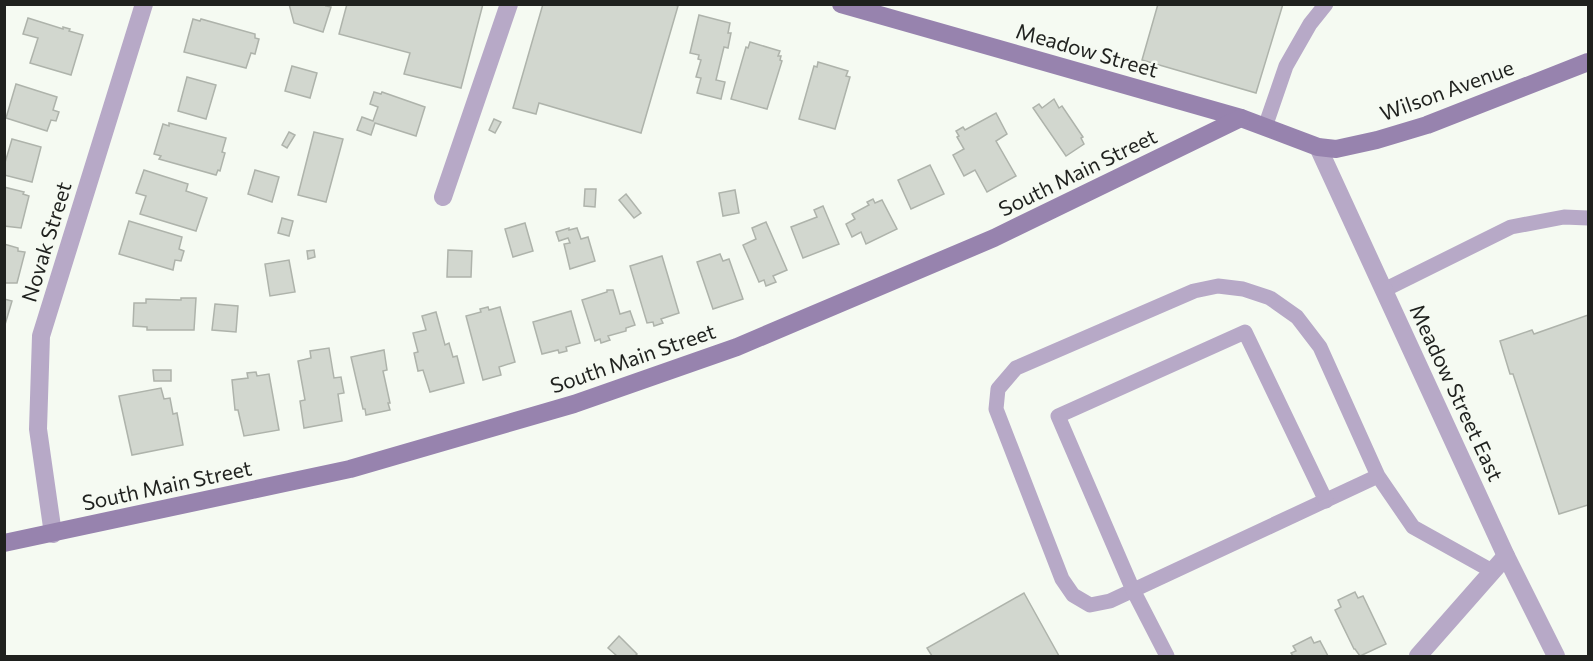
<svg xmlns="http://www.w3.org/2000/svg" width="1593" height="661" font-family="Commissioner,sans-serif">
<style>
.building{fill:#d2d7cf;stroke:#aeb3ab;stroke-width:1.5}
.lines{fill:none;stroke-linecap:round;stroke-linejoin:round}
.lane{stroke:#b7a9c7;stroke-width:15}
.street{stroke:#b7a9c7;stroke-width:18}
.secondary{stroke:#9783ae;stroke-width:18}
.labels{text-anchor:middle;stroke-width:5;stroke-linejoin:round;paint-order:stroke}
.street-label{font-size:21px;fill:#1f211e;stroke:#f5faf2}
</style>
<rect width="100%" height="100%" fill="#f5faf2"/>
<g class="building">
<polygon points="289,4 327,4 326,6 331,7 323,32 294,23"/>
<polygon points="347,4 483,4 461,88 404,74 410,53 339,34"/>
<polygon points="543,4 672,4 678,6 641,133 539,103 536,114 513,108"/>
<polygon points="1158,4 1283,4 1256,93 1142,60"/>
<polygon points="699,15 730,23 728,33 731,33 728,48 724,47 716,80 725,82 721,99 697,93 701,78 696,77 701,60 698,59 699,55 690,53"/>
<polygon points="28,18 63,29 63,27 70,29 69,31 83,35 71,75 30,63 38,38 23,34"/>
<polygon points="193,19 200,21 201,19 255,34 255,38 259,39 255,54 251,53 246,68 184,52"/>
<polygon points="750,42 780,51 778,56 781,56 780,60 782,61 767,109 731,99 746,47 748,48"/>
<polygon points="818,62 848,71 846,76 850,77 835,129 799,119 814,66 817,67"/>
<polygon points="292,66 317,73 310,98 285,91"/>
<polygon points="187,77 216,85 206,119 178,111"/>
<polygon points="16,84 57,97 53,110 59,112 56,121 51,120 47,131 6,118"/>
<polygon points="374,92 381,94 382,92 425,107 416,136 375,123 371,135 357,130 362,117 373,121 378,107 370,104"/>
<polygon points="1054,99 1059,108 1062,106 1083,137 1081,138 1084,144 1066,156 1033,108 1039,104 1042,108"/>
<polygon points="996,113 1007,134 996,141 1016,176 987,192 975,170 964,176 953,155 964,149 957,137 959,136 956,131 963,127 965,130"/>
<polygon points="494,119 501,122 495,133 489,130"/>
<polygon points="169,123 226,138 222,152 225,153 220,171 218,170 216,175 159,159 161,156 154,154 163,124 169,126"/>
<polygon points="289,132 295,135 287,148 282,145"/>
<polygon points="314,132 343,139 326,202 298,195"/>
<polygon points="12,139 41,147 32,182 4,175 4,166"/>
<polygon points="930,165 944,194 911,209 898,180"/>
<polygon points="144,170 188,184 186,191 207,198 196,231 140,214 146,196 136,193"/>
<polygon points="255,170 279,177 272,202 248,194"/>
<polygon points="4,187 24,192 23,194 29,196 21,228 4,226"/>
<polygon points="585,189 596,189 595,207 584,206"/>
<polygon points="735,190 739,213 723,216 719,193"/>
<polygon points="626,194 641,213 634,218 619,200"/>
<polygon points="873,199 875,203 882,200 897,229 866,244 861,232 852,237 846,224 855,219 852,214 869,205 867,202"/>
<polygon points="823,206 839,244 803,258 791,227 817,217 814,210"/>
<polygon points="282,218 293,221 289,236 278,233"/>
<polygon points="129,221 182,237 179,249 184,251 181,261 175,260 173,270 119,254"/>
<polygon points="766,222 787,270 773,276 776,282 766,286 764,280 759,282 743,245 756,239 752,228"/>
<polygon points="525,223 533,251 513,257 505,229"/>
<polygon points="569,228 569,230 577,228 581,239 588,237 595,261 570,269 564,244 570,243 568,238 559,241 556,232"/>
<polygon points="4,244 18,248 18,251 25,252 17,283 4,283"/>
<polygon points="314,250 315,257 308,259 307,251"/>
<polygon points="448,250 472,251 471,277 447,277"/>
<polygon points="720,254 723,261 729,259 743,299 713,309 697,262"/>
<polygon points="662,256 679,313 661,319 663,323 654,326 653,322 647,323 630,266"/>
<polygon points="289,260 295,292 270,296 265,264"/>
<polygon points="607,290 613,290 620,314 630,311 635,325 626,328 626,331 608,336 610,340 601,343 600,339 595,341 582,300 607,292"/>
<polygon points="181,298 196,298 194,330 147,330 147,327 133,326 134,303 146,303 146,299 181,300"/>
<polygon points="4,299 12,301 4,328"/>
<polygon points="215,304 238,306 236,332 212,330"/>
<polygon points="488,307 489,310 500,307 515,362 499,367 501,375 483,380 466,316 481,312 480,309"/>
<polygon points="571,311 580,343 566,347 567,351 559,353 558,350 542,354 533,322"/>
<polygon points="436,312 445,345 449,343 453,357 457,356 464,383 430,392 423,370 418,371 414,353 418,352 413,333 426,330 422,316"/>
<polygon points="1588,315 1588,505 1559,514 1513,374 1510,374 1500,341 1532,330 1534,334"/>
<polygon points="329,348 334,378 341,377 344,393 338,394 342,421 304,428 300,401 305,400 298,361 311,358 310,351"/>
<polygon points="384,350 387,370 383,371 390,403 388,403 390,410 366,415 365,409 363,409 351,357"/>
<polygon points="153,370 171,370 171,381 154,381"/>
<polygon points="256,372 257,376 269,374 279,430 244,436 238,410 235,410 232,380 248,378 247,373"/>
<polygon points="161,388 164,399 170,398 173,414 177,413 183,445 132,455 119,396"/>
<polygon points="1355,592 1358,598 1363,596 1386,644 1360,656 1355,649 1354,649 1335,610 1341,607 1338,600"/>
<polygon points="1024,593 1059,656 932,656 927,648"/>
<polygon points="619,636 637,654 635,656 617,656 608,648"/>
<polygon points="1311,637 1314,643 1320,641 1328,656 1293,656 1291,653 1296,651 1293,646"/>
</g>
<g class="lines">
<g class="lane">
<polyline points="1265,127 1286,66 1310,24 1326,4"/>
<polyline points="1384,290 1511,227 1564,217 1588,218"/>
<polyline points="1378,476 1110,601 1090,605 1073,595 1062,579 996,409 998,389 1016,368 1194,291 1218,286 1243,289 1270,298 1297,317 1320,347 1378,476 1413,527 1492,571"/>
<polyline points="1167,656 1133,590 1058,416 1245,332 1326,501"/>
</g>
<g class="street">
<polyline points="1318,147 1506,556 1556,656"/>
<polyline points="443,197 509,4"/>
<polyline points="53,534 38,429 41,336 144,4"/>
<polyline points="1418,656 1506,556"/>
</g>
<g class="secondary">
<polyline points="841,4 1241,118 1318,147 1336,149 1377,140 1427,125 1588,62"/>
<polyline points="4,543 350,469 574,404 737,347 994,238 1241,118"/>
</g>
</g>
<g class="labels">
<g class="street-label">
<text transform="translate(1087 51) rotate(16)" y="7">Meadow Street</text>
<text transform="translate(1447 91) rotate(-20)" y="7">Wilson Avenue</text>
<text transform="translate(1078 173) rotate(-26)" y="7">South Main Street</text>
<text transform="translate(47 242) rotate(-73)" y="7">Novak Street</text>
<text transform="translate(633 359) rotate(-19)" y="7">South Main Street</text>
<text transform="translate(1456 393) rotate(65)" y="7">Meadow Street East</text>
<text transform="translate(167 486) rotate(-12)" y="7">South Main Street</text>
</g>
</g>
<rect width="1593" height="661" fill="none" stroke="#1f211e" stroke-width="12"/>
</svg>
